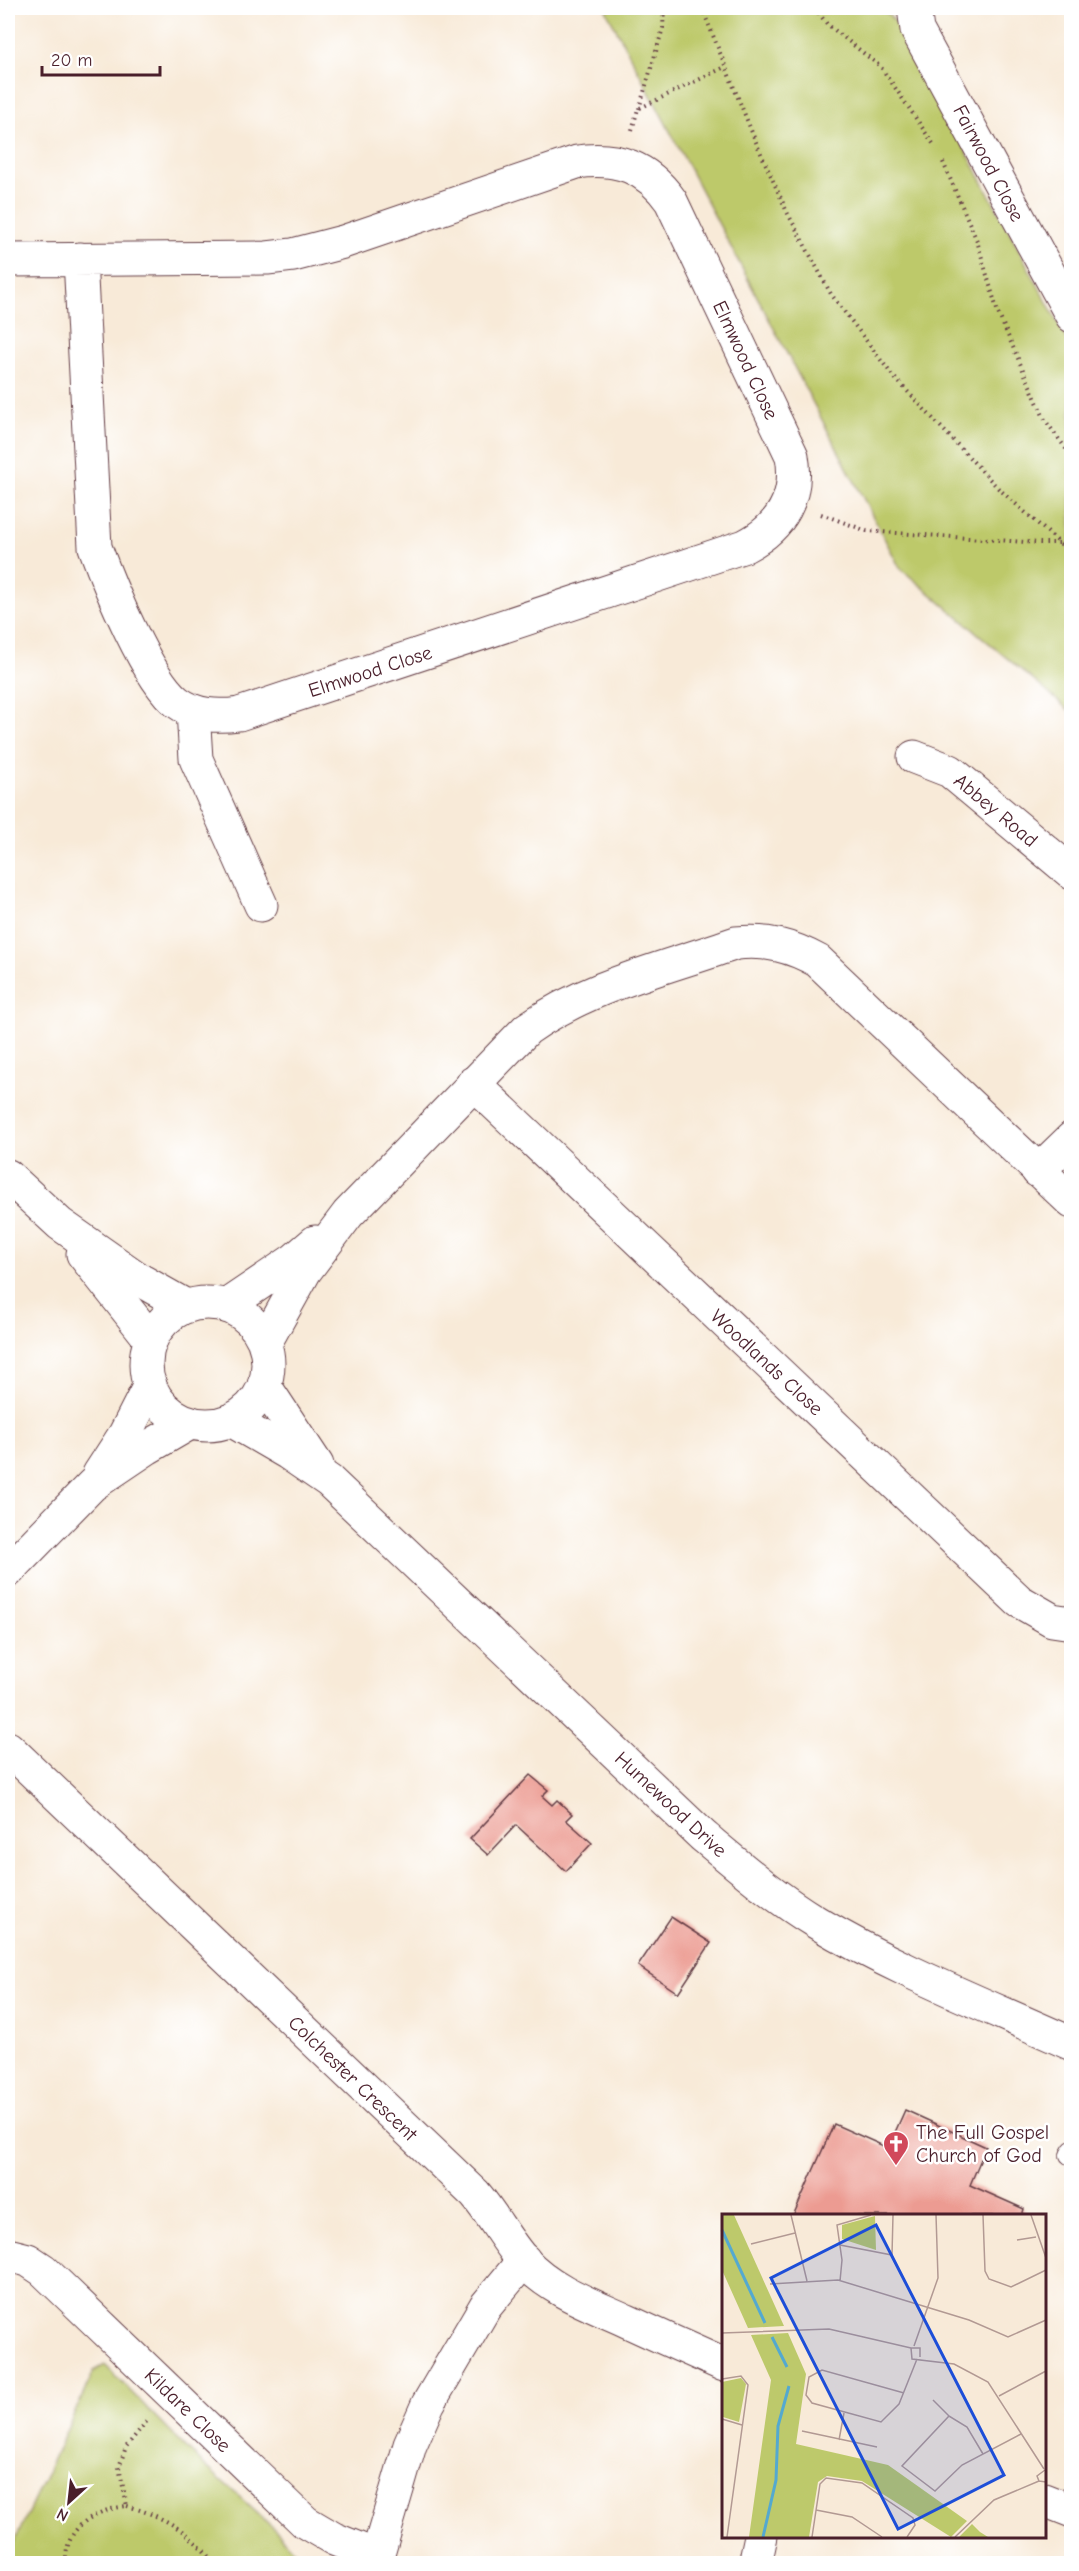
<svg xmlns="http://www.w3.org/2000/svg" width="1079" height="2571" font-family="'Comic Neue',sans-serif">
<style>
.green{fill:#bdc96b;stroke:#84744b;stroke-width:1.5}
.building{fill:#ec9b92}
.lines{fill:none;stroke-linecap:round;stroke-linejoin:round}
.service-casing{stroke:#643d45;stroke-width:20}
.minor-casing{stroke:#643d45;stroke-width:35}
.tertiary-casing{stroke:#643d45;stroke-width:35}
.path{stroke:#643d45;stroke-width:4;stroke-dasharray:1.5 4.5;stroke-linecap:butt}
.service{stroke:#fff;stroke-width:18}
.minor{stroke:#fff;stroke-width:33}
.tertiary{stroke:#fff;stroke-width:33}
.labels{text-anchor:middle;stroke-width:5;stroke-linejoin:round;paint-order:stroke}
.street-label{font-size:20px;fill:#4a1f2b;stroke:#fff}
.poi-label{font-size:20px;fill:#4a1f2b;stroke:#fff;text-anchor:start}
.inset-river{fill:none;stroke:#54a9d0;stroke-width:3}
.inset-road{fill:none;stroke:#b29993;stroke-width:1.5}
.view{fill:#1d4ed8;fill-opacity:0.15;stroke:#1d4ed8;stroke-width:3}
.inset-edge{fill:none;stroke:#4a1f2b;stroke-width:3}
</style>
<rect width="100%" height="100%" fill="#fff"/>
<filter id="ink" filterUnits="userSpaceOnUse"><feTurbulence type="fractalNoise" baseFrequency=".0167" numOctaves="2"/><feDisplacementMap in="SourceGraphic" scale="12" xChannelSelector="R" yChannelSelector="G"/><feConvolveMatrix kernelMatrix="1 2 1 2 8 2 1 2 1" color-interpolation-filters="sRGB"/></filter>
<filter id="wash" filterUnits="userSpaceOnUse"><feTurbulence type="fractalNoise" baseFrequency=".008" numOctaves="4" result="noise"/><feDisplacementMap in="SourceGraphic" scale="24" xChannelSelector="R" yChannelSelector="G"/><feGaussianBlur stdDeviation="1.35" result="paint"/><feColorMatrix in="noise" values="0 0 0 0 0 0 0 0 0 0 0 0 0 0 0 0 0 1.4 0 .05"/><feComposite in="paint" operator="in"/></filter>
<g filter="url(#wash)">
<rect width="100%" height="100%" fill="#f8ead8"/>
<g class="green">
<polygon points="605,8 881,8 898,24 1071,347 1071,712 900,568"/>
<polygon points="105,2365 188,2450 267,2522 307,2563 8,2563 8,2556 94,2371"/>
</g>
<g id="blocks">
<g class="building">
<polygon points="530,1775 548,1790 542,1796 552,1805 557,1800 572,1814 566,1820 592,1843 566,1871 516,1825 488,1855 470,1839"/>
<polygon points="671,1917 711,1943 678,1993 638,1966"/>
<polygon points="905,2110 986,2147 970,2185 1024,2209 1022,2216 793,2216 834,2124 888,2148"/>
</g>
</g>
</g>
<g filter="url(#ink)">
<use href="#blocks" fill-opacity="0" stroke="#643d45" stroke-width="1.5"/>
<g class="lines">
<defs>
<polyline id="service" points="1069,2155 1072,2150"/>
<g id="minor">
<polyline points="914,8 917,30 1072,316"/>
<path d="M8 260 267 258 293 255 343 242 577 162C617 156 647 167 671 201L792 456C799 496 782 527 745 546L239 714C217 717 196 716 177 702 148 680 108 583 95 547L80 259"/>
<polyline points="193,711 196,759 261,905"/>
<polyline points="914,757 950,771 1072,873"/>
<polyline points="473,1083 1019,1601 1052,1620 1072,1623"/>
<polyline points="1038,1171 1072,1138"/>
<polyline points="226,1306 294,1260 315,1242"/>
<path d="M265 1343 305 1271 348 1214 527 1029C589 985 666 968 736 943 768 940 791 946 818 961L1072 1202"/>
<polyline points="99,1474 125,1434 150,1385"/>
<polyline points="8,1571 92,1485 147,1448 190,1423"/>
<path d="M8 1748 475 2194C493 2215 506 2241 524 2261 550 2290 592 2305 627 2321 659 2336 691 2350 724 2365"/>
<polyline points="8,2255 28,2260 43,2270 305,2522 334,2539 376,2556"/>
<polyline points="1044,2500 1072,2511"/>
<polyline points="375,2564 410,2445 428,2404 485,2307 524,2260"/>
<polyline points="755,2564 761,2536"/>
</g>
<g id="tertiary">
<polyline points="8,1176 60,1224 140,1280 186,1306"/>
<polyline points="83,1254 151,1340"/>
<circle cx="207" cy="1364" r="61"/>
<polyline points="264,1385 317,1465"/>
<path d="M231 1420 288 1453 329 1481 703 1836C739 1866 775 1897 816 1922 896 1970 986 2005 1072 2044"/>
</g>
</defs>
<use href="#service" class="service-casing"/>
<use href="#minor" class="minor-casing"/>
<use href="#tertiary" class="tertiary-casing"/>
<g class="path">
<polyline points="702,8 755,140 787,212 831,294 893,376 998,488 1072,554"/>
<polyline points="815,8 827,24 881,67 934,145"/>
<polyline points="639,109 663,28 664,8"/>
<polyline points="632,130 638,109 725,67"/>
<polyline points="943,162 977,241 998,313 1045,420 1072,457"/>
<polyline points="821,514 867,531 1040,543 1072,543"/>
<path d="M127 2506C163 2516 192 2532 214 2564"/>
<path d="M66 2564C64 2527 94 2510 127 2506L119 2467 126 2447 147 2421"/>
</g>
<use href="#service" class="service"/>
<use href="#minor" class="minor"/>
<use href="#tertiary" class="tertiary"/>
</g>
</g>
<defs>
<symbol id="church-pin" viewBox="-11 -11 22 30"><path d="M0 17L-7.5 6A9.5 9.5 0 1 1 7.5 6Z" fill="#d1495b" stroke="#fff"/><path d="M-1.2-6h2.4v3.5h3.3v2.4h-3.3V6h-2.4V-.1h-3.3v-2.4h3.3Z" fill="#fff"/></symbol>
</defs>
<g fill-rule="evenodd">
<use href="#church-pin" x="881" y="2129" width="30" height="40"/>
</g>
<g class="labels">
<g class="street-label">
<text transform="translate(989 163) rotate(62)" y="7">Fairwood Close</text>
<text transform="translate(746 360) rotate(65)" y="7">Elmwood Close</text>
<text transform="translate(370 671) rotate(-18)" y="7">Elmwood Close</text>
<text transform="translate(996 810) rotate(40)" y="7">Abbey Road</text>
<text transform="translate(767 1362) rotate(43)" y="7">Woodlands Close</text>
<text transform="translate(671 1804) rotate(43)" y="7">Humewood Drive</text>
<text transform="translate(353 2078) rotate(44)" y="7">Colchester Crescent</text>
<text transform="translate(188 2410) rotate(44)" y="7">Kildare Close</text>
</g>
<g class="poi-label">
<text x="916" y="2139">The Full Gospel<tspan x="916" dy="23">Church of God</tspan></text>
</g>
</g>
<g transform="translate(722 2214)">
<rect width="324" height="324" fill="#f8ead8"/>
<path d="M0 1H12L62 112 26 114 0 56ZM153 2 154 36 120 25V11ZM66 119 84 160 74 230 166 251 245 307 229 323 140 267 105 262 96 268 87 323H27L49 166 29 121ZM19 164 24 170 17 208 1 203 0 168ZM250 310 258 318 266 323H237Z" fill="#bdc96b"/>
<path class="inset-river" d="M0 16 43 109M50 123 65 153M41 323 54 266 56 212 67 172"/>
<path class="inset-road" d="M69 1 85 67M261 1 263 57 267 65 289 73 324 56M309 1 324 44M295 26 314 23M29 30 73 19M118 31 170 41 171 1M118 67 120 46 115 11 149 1M48 70 116 66 247 106 286 123 324 106M0 119 107 115 189 134M192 132 216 64 214 1M198 143V134H189L190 145 232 150 266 168 322 255M0 165 19 162 26 171 5 323M182 179 100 156 87 163 84 181 90 189 159 208 177 190 195 145M277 182 324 157M211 186 227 202M0 205 20 211M80 217 155 233M117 226 122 199M261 240 245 213 227 202 180 252 213 277 240 251 299 220M323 256 315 262 317 267 324 268M94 296 130 303 160 323M90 323 98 270 104 264 140 269 191 304 193 311 185 323M233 323 272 286 317 267"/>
<path class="view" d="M154 11 282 261 176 315 49 64Z"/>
<rect width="324" height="324" class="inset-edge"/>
</g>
<rect width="1079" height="2571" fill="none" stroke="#fff" stroke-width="30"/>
<g transform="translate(69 2502) rotate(207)" stroke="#ffffff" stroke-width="4.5" paint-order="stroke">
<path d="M0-4.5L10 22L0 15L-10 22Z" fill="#4a1f2b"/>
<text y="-9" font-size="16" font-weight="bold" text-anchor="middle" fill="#4a1f2b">N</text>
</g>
<path d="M42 66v9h118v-9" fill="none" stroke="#4a1f2b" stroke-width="3"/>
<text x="51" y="66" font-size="18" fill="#4a1f2b" stroke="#ffffff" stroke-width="4.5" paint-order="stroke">20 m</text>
</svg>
